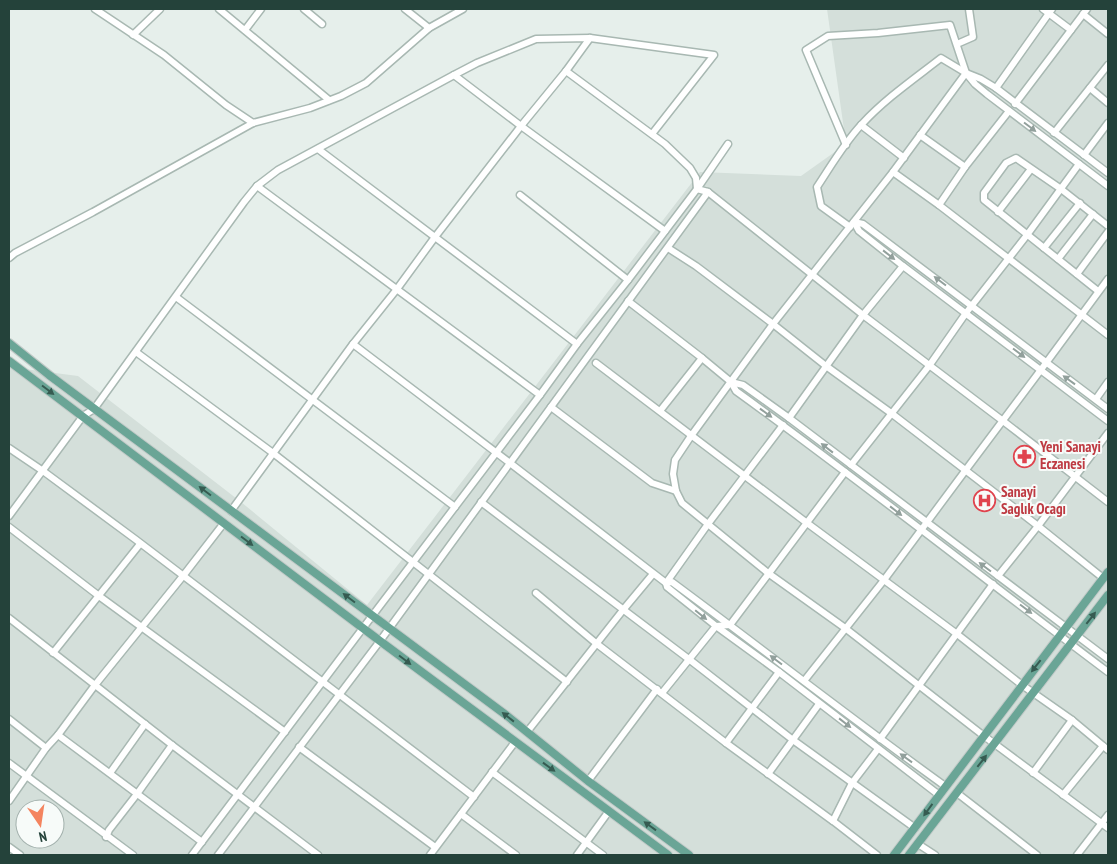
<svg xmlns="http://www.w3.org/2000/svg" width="1117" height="864" font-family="'PT Sans Narrow',sans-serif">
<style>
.built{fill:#d4dfda;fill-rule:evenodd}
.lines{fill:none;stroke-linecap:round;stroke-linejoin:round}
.minor-casing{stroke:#a8b8b2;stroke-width:9}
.major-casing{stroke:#c2cac8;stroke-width:10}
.minor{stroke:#fff;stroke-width:6}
.major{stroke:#6aa596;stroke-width:8}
.oneway{fill:#92a09c}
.oneway2{fill:#365b51}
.labels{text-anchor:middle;stroke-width:4;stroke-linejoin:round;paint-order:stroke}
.health-label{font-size:15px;font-weight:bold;fill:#be3a42;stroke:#f7fbf9;text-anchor:start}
</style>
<rect width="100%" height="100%" fill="#e6efeb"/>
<path class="built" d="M827 9H1108V855H9V367L78 376 241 502 367 605 700 172 801 176 846 144ZM25 809H55V839H25Z"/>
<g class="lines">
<defs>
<g id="minor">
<polyline points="95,9 164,55 226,105 253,123"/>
<polyline points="219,9 329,100"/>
<polyline points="304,9 322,24"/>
<polyline points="405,9 429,28"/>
<polyline points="1043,9 1071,30"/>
<polyline points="1083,14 1108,34"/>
<polyline points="245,30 261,9"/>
<polyline points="133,35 160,9"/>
<polyline points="957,44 973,37 969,9"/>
<polyline points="566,71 665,144 690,168 696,178 697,189"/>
<polyline points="966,73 893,172 773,324 691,436 675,460 673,474 676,491 682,503 768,573 845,628 984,736 1108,828"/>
<polyline points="454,75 477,63 536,39 590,38 714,55 652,134"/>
<polyline points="996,88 1052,9"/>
<polyline points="1090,88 1108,103"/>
<polyline points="1015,104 1087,9"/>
<polyline points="861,125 904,158"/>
<polyline points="1054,133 1108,65"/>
<polyline points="920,135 965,167"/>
<polyline points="846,145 806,50 828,36 878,33 950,25 966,73 975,84 987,94 1108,186"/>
<polyline points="318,149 577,344"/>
<polyline points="1084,155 1108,123"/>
<polyline points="893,172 939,205 1108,335"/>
<polyline points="257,186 540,395"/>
<polyline points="697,189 708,192 863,315 1003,421 1108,502"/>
<polyline points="520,195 628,280"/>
<polyline points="939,205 965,167 1009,111"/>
<polyline points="998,212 1031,169"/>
<polyline points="854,222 859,231 903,266 1108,421"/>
<polyline points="854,222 863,224 1108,409"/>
<path d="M850 227 821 206 817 187C831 166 844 143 862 124 885 99 914 79 941 58L966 73 981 79 996 88 1108 173"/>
<polyline points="668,248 696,266 773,324 826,366 891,413 1038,526 1103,578"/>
<polyline points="1044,248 1080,203"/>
<polyline points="9,258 15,253 93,212 253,123 310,108 341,96 366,83 429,28 463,9"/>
<polyline points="1058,259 1093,214"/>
<polyline points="1077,274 1108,232"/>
<polyline points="1098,291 984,200 984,193 1006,163 1016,158 1061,189 1108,226"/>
<polyline points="176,297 455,507"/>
<path d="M628 301 702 358 731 382 736 391C862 482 984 579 1108 672"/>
<polyline points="353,344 510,463 666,583 667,587 716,626 779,672 939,795"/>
<polyline points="136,352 273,453 567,682"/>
<polyline points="596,363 807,523 957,634 1022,685 1072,720 1108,750"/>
<polyline points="731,382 743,385 789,418 1108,659"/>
<polyline points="1096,399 1108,382"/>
<polyline points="551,407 652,483 676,491"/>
<polyline points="660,411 702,358"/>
<polyline points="789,418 863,315 903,266"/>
<polyline points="9,448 43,471 135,539 474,797"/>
<polyline points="851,465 929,366 966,313 1027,235 1079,164"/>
<polyline points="481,502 690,660 793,740 915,828"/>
<polyline points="231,511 353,344 397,289 435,237 521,126 566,71 590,38"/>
<polyline points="9,516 83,416 94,409 244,202 257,186 278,170 454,75 521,126 665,231"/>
<polyline points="9,527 99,596 285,732"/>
<polyline points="998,576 1038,526 1108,433"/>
<path d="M666 583 672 582C764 650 853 720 945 786"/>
<polyline points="666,583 708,524 783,425"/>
<polyline points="536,593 597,644 726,743 833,821 877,855"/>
<polyline points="9,618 172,745 318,855"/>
<polyline points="53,653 140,544"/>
<polyline points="804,681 884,580 965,471 1046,363 1108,279"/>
<polyline points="662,693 716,626 730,625 845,472"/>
<polyline points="9,719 46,748"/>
<polyline points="527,732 623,610 653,574"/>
<polyline points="58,735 202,842"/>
<polyline points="880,739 993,584"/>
<polyline points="726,743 779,672"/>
<polyline points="299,747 435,847"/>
<polyline points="9,763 133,855"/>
<polyline points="492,772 603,855"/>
<polyline points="110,773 145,724"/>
<polyline points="1033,773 1072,720"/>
<polyline points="768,774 819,704"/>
<polyline points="588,781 657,689"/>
<polyline points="957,793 1037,855"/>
<polyline points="1063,795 1103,746"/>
<polyline points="9,801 46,748 58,735 95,685 183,576 224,523"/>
<polyline points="461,814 516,855"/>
<polyline points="833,821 852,783 878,749"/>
<polyline points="106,837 109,830 137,794 172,745"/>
<polyline points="918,844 935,855"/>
<polyline points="9,847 20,855"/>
<polyline points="192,855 363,628 540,395 577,344 628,280 697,189 728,144"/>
<polyline points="218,855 380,641 708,192"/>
<polyline points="430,855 515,742"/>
<polyline points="577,855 609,811"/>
<polyline points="1077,855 1108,815"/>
</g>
<g id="major">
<polyline points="9,343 49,375 506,715 588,781 689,855"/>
<polyline points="9,361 380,641 668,855"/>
<polyline points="894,855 1108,572"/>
<polyline points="909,855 1108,595"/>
</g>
</defs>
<use href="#minor" class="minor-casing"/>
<use href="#major" class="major-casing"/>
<use href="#minor" class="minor"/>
<use href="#major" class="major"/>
</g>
<defs><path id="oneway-solid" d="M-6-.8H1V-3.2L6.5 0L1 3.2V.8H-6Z" transform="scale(1.25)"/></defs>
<g class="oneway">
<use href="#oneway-solid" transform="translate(1030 127) rotate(37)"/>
<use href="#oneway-solid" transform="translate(889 255) rotate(38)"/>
<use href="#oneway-solid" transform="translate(940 281) rotate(-143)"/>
<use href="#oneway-solid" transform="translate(1019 353) rotate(37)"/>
<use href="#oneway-solid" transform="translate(1069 380) rotate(-144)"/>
<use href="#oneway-solid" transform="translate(766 413) rotate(36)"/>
<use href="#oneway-solid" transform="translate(827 448) rotate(-142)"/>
<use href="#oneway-solid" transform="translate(896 511) rotate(38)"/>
<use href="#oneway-solid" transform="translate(985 567) rotate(-143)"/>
<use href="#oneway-solid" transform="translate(1026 609) rotate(37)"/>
<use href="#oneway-solid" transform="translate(701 615) rotate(39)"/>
<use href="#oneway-solid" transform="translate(776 660) rotate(-143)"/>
<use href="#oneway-solid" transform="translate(845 723) rotate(38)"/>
<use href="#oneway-solid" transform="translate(906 758) rotate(-144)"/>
</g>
<g class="oneway2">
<use href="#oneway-solid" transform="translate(48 390) rotate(37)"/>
<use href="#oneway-solid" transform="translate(205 491) rotate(-143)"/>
<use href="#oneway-solid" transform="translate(247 541) rotate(37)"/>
<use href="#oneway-solid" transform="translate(349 598) rotate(-143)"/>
<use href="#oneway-solid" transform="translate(1091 618) rotate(-52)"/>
<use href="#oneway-solid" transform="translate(405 660) rotate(37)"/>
<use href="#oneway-solid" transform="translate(1036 666) rotate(128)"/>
<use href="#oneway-solid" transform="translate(508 717) rotate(-142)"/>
<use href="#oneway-solid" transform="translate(982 761) rotate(-52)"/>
<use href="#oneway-solid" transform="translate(549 767) rotate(36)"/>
<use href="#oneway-solid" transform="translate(928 810) rotate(126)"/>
<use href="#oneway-solid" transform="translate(650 826) rotate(-144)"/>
</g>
<defs>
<symbol id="pharmacy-ring" viewBox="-11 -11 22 22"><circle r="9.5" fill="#f7fbf9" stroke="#e0444e" stroke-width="1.5"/><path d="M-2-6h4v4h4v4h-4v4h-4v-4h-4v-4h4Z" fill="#e0444e"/></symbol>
<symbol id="hospital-ring" viewBox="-11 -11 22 22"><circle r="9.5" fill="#f7fbf9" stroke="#e0444e" stroke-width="1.5"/><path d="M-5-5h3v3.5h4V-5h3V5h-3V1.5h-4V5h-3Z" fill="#e0444e"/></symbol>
</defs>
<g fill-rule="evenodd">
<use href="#pharmacy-ring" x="1012" y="444" width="25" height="25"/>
<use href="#hospital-ring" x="972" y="488" width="25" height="25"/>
</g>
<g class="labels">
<g class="health-label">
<text x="1040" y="452">Yeni Sanayi<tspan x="1040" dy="17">Eczanesi</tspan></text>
<text x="1001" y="497">Sanayi<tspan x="1001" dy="17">Saglık Ocagı</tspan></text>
</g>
</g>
<rect width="1117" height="864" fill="none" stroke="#24423a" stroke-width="20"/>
<g transform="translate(40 824) rotate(167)"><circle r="24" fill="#f7fbf9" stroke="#a3b1ad"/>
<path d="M0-4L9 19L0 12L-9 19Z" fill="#f4845f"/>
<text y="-8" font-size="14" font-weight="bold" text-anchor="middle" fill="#24423a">N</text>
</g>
</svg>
